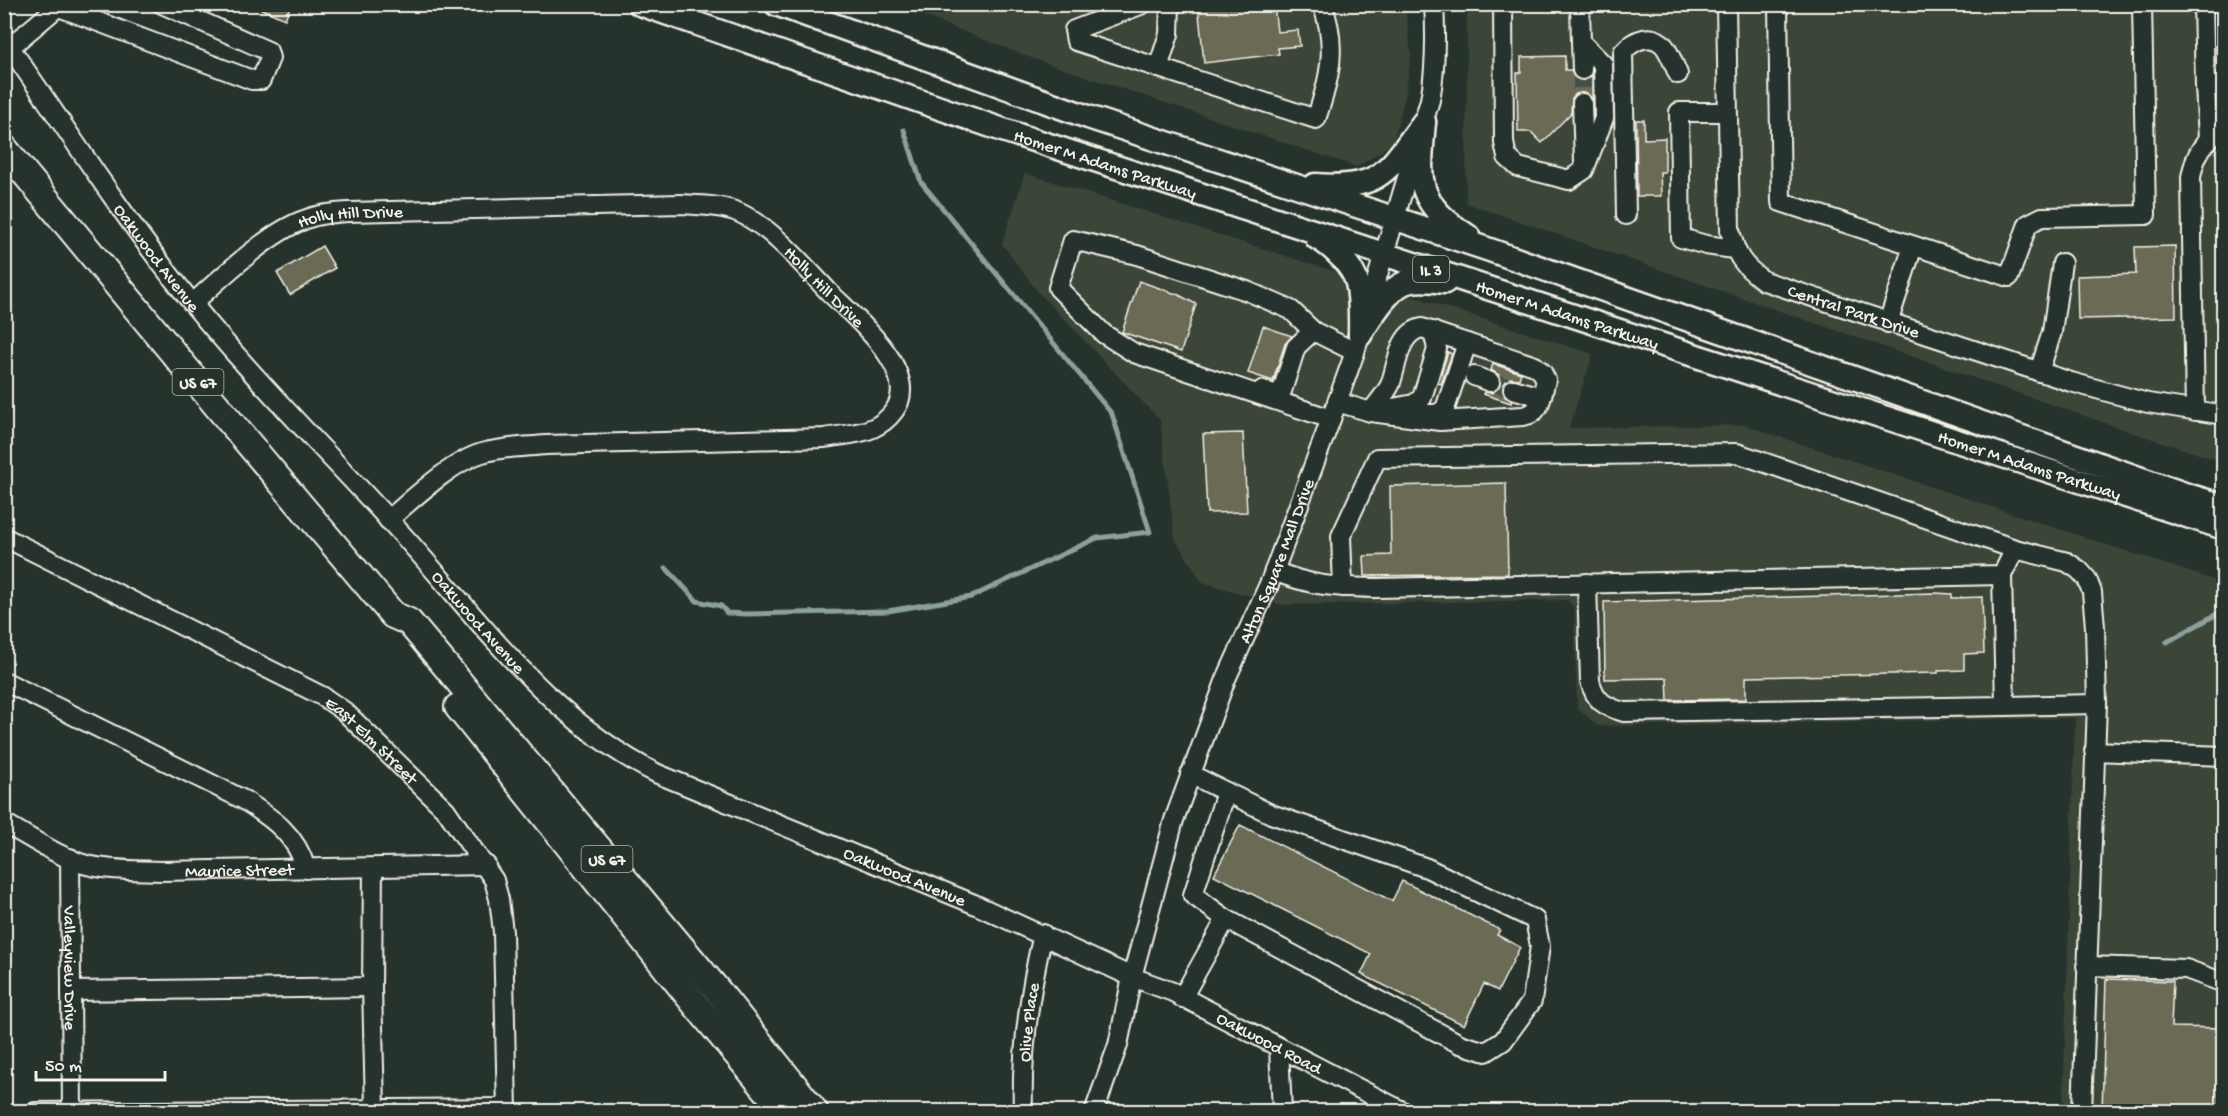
<svg xmlns="http://www.w3.org/2000/svg" width="2228" height="1116" font-family="'Gochi Hand',sans-serif">
<style>
.built{fill:#3b4439}
.lines{fill:none;stroke-linecap:round;stroke-linejoin:round}
.stream{stroke:#8ca09d;stroke-width:5}
.building{fill:#6b6a55;stroke:#f4f1e8;stroke-width:1.5}
.minor-tunnel{stroke:#455049;stroke-width:18;stroke-dasharray:18 9;stroke-linecap:butt}
.minor-casing{stroke:#f4f1e8;stroke-width:22}
.major-casing{stroke:#f4f1e8;stroke-width:27}
.highway-casing{stroke:#f4f1e8;stroke-width:30}
.minor{stroke:#26332d;stroke-width:18}
.major{stroke:#26332d;stroke-width:22}
.highway{stroke:#26332d;stroke-width:26}
.labels{text-anchor:middle;stroke-width:6;stroke-linejoin:round;paint-order:stroke}
.shield{fill:#26332d;stroke:#b6b8b0;stroke-width:1.5}
.shield-label{font-size:16px;font-weight:bold;fill:#f4f1e8}
.street-label{font-size:18px;fill:#f4f1e8;stroke:#26332d}
</style>
<rect width="100%" height="100%" fill="#26332d"/>
<filter id="ink" filterUnits="userSpaceOnUse"><feTurbulence type="fractalNoise" baseFrequency=".0167" numOctaves="2"/><feDisplacementMap in="SourceGraphic" scale="12" xChannelSelector="R" yChannelSelector="G"/><feConvolveMatrix kernelMatrix="1 2 1 2 8 2 1 2 1" color-interpolation-filters="sRGB"/></filter>
<g filter="url(#ink)">
<g class="built">
<polygon points="896,5 1405,5 1411,54 1405,97 1393,143 1357,167 1034,59"/>
<polygon points="1467,5 2223,5 2223,462 2131,432 1466,203"/>
<polygon points="1025,173 1593,354 1569,428 1744,425 2223,583 2223,1111 2063,1111 2075,718 1598,726 1577,708 1574,608 1568,600 1282,605 1202,582 1175,539 1160,420 1038,292 1002,244"/>
</g>
<g class="lines">
<g class="stream">
<polyline points="666,568 697,601 721,606 727,613 746,614 888,611 971,597 1097,538 1150,532 1112,414 921,182 904,130"/>
<polyline points="2167,642 2224,610"/>
</g>
</g>
<g class="building">
<polygon points="250,4 291,4 285,19"/>
<polygon points="1198,4 1274,4 1277,32 1298,30 1300,46 1278,48 1279,54 1204,63"/>
<polygon points="1565,56 1565,70 1571,70 1576,80 1583,81 1592,75 1592,100 1587,93 1576,94 1572,98 1571,113 1542,143 1531,132 1518,132 1517,73 1521,73 1521,57"/>
<polygon points="1636,120 1644,120 1644,139 1665,138 1665,172 1660,172 1661,196 1637,196"/>
<polygon points="322,246 335,268 290,295 277,273"/>
<polygon points="2175,246 2176,317 2078,319 2077,276 2136,274 2135,247"/>
<polygon points="1139,281 1179,295 1196,304 1181,352 1122,332"/>
<polygon points="1263,326 1292,336 1285,344 1273,381 1248,373"/>
<polygon points="1448,352 1452,354 1441,384 1438,383"/>
<polygon points="1493,364 1521,373 1519,379 1510,378 1502,385 1502,392 1505,397 1512,400 1511,403 1483,394 1484,392 1491,393 1497,391 1501,385 1499,375 1491,370"/>
<polygon points="1243,433 1247,512 1207,513 1203,434"/>
<polygon points="1506,483 1508,574 1365,576 1364,556 1391,555 1390,486"/>
<polygon points="1935,593 1952,594 1952,598 1982,597 1984,653 1964,654 1964,670 1938,671 1938,673 1746,677 1746,699 1668,700 1667,678 1605,679 1604,602"/>
<polygon points="1240,825 1392,901 1402,881 1500,930 1497,935 1520,947 1498,991 1484,984 1464,1025 1361,974 1371,954 1214,875"/>
<polygon points="2106,979 2173,981 2171,1027 2223,1028 2223,1112 2102,1112"/>
</g>
<g class="lines">
<g class="minor-tunnel">
<polyline points="1582,70 1582,103"/>
<polyline points="1490,382 1513,389"/>
</g>
<defs>
<g id="minor">
<path d="M1143 4 1074 30 1076 41 1316 119C1330 79 1338 45 1322 4"/>
<polyline points="1503,4 1504,143 1507,157 1518,167 1569,180 1584,170 1604,118 1603,64 1581,42 1580,4"/>
<path id="s1" d="M1726 4 1730 230C1736 256 1742 265 1764 281L2071 382 2148 403 2224 415"/>
<polyline points="1778,4 1781,202 2009,277 2028,224 2042,217 2146,215 2142,4"/>
<polyline points="2203,4 2205,86"/>
<polyline points="59,7 252,80 261,80 270,58 268,51 162,4"/>
<path id="s2" d="M4 39C60 119 113 202 173 279 245 372 330 454 409 542 484 626 555 724 658 774L974 904 1132 977 1173 992 1404 1112"/>
<polyline points="1581,42 1582,70"/>
<polyline points="10,47 61,4"/>
<polyline points="1158,68 1169,34 1170,4"/>
<polyline points="1582,103 1584,162"/>
<polyline points="1727,112 1679,112 1681,238 1706,245 1734,249"/>
<polyline points="2208,139 2205,86 2224,86"/>
<path d="M1626 215 1623 52C1633 40 1653 31 1665 47 1670 54 1674 65 1678 74"/>
<path id="s3" d="M193 303C221 278 269 232 304 220 318 214 334 213 349 212L681 204C699 205 718 205 735 211 769 224 804 266 829 292 853 316 923 372 894 411 888 419 882 424 873 428 858 435 840 435 824 438L546 445C525 447 503 447 482 453 451 462 413 499 388 520"/>
<polyline points="1888,323 1913,246"/>
<path d="M1422 328 1535 366 1542 372 1546 380C1541 397 1542 413 1523 416L1440 421 1371 412C1377 403 1385 395 1390 385 1398 364 1398 333 1422 328Z"/>
<polyline points="2039,372 2052,332 2062,263"/>
<polyline points="1474,376 1490,382"/>
<polyline points="1513,389 1541,397"/>
<polyline points="1262,390 1274,394 1282,391 1296,347 1313,331"/>
<polyline points="1337,402 1371,412 1414,404 1422,398 1437,349 1433,331"/>
<path d="M2195 411 2191 177C2195 155 2203 140 2224 129"/>
<polyline points="1423,414 1437,414 1445,409 1467,343"/>
<polyline points="1331,419 1134,353 1104,334 1058,288 1073,240 1137,255 1247,291 1291,310 1313,331 1355,352"/>
<path id="s4" d="M4 537 322 696 344 711 446 810 494 880 499 899 503 932 507 1112"/>
<path d="M1274 571C1313 587 1336 587 1377 588L2002 575 2015 549 2067 562 2079 570 2087 579 2092 592 2095 627 2097 704 2082 1112"/>
<polyline points="2002,575 2005,706 2097,704"/>
<path d="M1587 583 1590 681C1595 701 1605 707 1624 712L2005 706"/>
<polyline points="1343,587 1341,536 1377,458 1737,453 2015,549"/>
<path d="M4 681 244 800C273 819 296 834 306 869"/>
<polyline points="2094,751 2224,756"/>
<polyline points="1226,792 1193,895 1226,919"/>
<path id="s5" d="M4 823C28 836 62 859 87 865 111 871 136 870 161 871L486 865"/>
<path id="s6" d="M70 858 72 1112"/>
<polyline points="373,868 372,987 375,1108"/>
<polyline points="2086,966 2186,969 2224,983"/>
<polyline points="71,991 372,987"/>
<polyline points="1182,998 1226,919 1460,1044 1486,1052 1503,1041 1532,1001 1540,946 1535,920 1427,868 1271,814 1190,774"/>
<polyline points="1279,1048 1282,1112"/>
<polyline points="35,1112 507,1108"/>
<path id="s7" d="M1023 1112C1021 1051 1029 993 1043 934"/>
<path id="s8" d="M1094 1112 1118 1045 1132 977 1174 820 1226 679 1270 582 1331 419 1355 352 1430 100C1436 68 1436 38 1434 4"/>
</g>
<g id="major">
<path id="s9" d="M640 4 1003 130 2224 528"/>
<polyline points="776,4 1088,117 1487,249 2187,495 2224,506"/>
<path d="M1424 122C1419 181 1414 201 1468 236"/>
<path d="M1315 185C1382 190 1387 171 1424 122"/>
<path d="M1317 238C1332 246 1353 266 1357 283 1361 299 1360 318 1360 335"/>
<path d="M1360 335C1371 318 1390 284 1411 281 1422 279 1434 281 1445 282"/>
</g>
<g id="highway">
<polyline points="4,148 222,412 393,615 409,622 717,990 815,1112"/>
<polyline points="458,707 695,1004 785,1112"/>
</g>
</defs>
<use href="#minor" class="minor-casing"/>
<use href="#major" class="major-casing"/>
<use href="#highway" class="highway-casing"/>
<use href="#minor" class="minor"/>
<use href="#major" class="major"/>
<use href="#highway" class="highway"/>
</g>
</g>
<g class="labels">
<g class="shield">
<rect x="1413" y="256" width="36" height="26" rx="4.5"/>
<rect x="172.5" y="369" width="51" height="26" rx="4.5"/>
<rect x="581.5" y="846" width="51" height="26" rx="4.5"/>
</g>
<g class="shield-label">
<text x="1431" y="275">IL 3</text>
<text x="198" y="388">US 67</text>
<text x="607" y="865">US 67</text>
</g>
<g class="street-label">
<text dy="6" stroke="none"><textPath href="#s9" startOffset="492">Homer M Adams Parkway</textPath></text>
<text dy="6" stroke="none"><textPath href="#s3" startOffset="186">Holly Hill Drive</textPath></text>
<text dy="6" stroke="none"><textPath href="#s2" startOffset="267">Oakwood Avenue</textPath></text>
<text dy="6" stroke="none"><textPath href="#s3" startOffset="690">Holly Hill Drive</textPath></text>
<text dy="6" stroke="none"><textPath href="#s1" startOffset="384">Central Park Drive</textPath></text>
<text dy="6" stroke="none"><textPath href="#s9" startOffset="978">Homer M Adams Parkway</textPath></text>
<text dy="6" stroke="none"><textPath href="#s9" startOffset="1464">Homer M Adams Parkway</textPath></text>
<text dy="6" stroke="none"><textPath href="#s8" startOffset="582">Alton Square Mall Drive</textPath></text>
<text dy="6" stroke="none"><textPath href="#s2" startOffset="753">Oakwood Avenue</textPath></text>
<text dy="6" stroke="none"><textPath href="#s4" startOffset="422">East Elm Street</textPath></text>
<text dy="6" stroke="none"><textPath href="#s5" startOffset="246">Maurice Street</textPath></text>
<text dy="6" stroke="none"><textPath href="#s2" startOffset="1257">Oakwood Avenue</textPath></text>
<text dy="6" stroke="none"><textPath href="#s6" startOffset="110">Valleyview Drive</textPath></text>
<text dy="6" stroke="none"><textPath href="#s7" startOffset="90">Olive Place</textPath></text>
<text dy="6" stroke="none"><textPath href="#s2" startOffset="1658">Oakwood Road</textPath></text>
</g>
</g>
<rect width="2228" height="1116" fill="none" stroke="#26332d" stroke-width="24"/>
<rect x="12" y="12" width="2204" height="1092" fill="none" stroke="#f4f1e8" stroke-width="2" filter="url(#ink)"/>
<path d="M36 1071v9h129v-9" fill="none" stroke="#f4f1e8" stroke-width="3"/>
<text x="45" y="1071" font-size="18" fill="#f4f1e8" stroke="#26332d" stroke-width="4.5" paint-order="stroke">50 m</text>
</svg>
